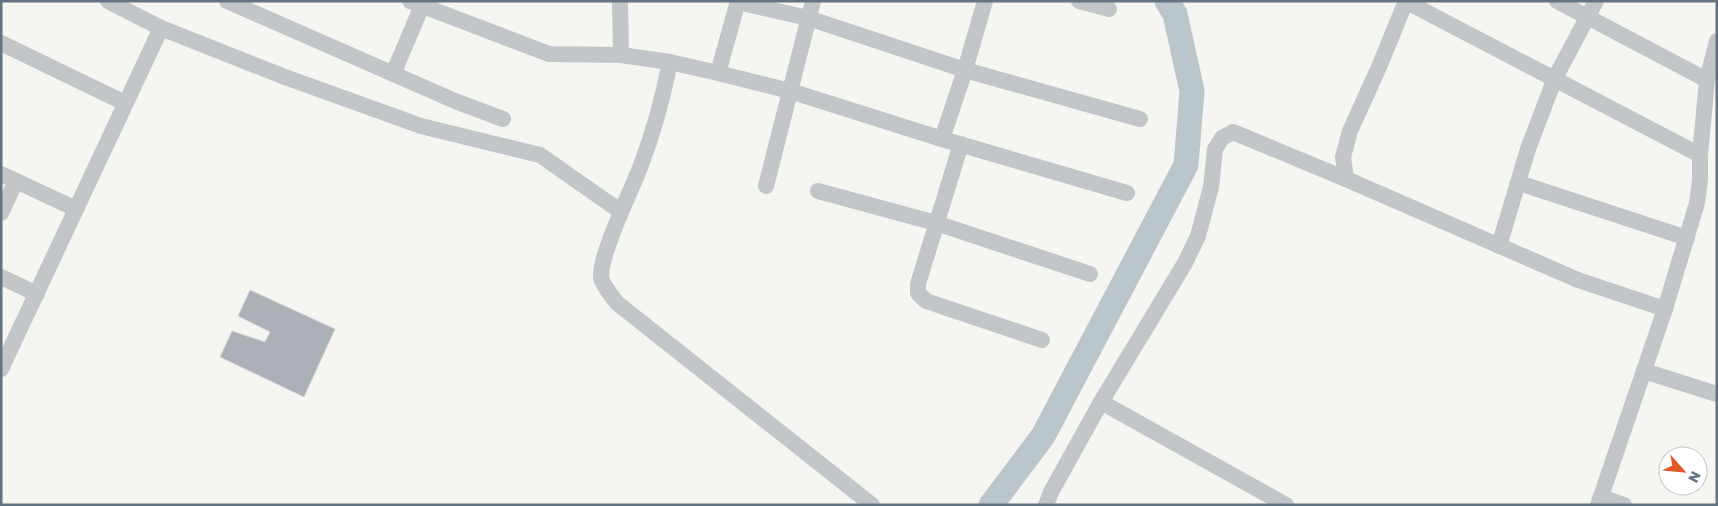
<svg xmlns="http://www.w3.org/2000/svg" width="1718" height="506" font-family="'Golos Text',sans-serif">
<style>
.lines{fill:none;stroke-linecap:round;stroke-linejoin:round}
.river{stroke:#bbc6cc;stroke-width:25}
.building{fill:#abb1b7;stroke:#d6d6d4}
.minor{stroke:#c2c6c9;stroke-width:16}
</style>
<rect width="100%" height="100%" fill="#f5f5f1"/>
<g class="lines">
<polyline class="river" points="991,505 1043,436 1186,165 1192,91 1175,14 1167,1"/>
</g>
<polygon class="building" points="250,290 335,329 304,397 220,357 232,331 265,342 270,332 238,316"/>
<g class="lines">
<g class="minor">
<polyline points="108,1 161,28 285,77 421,126 540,155 620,211"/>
<polyline points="227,1 455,101 503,119"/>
<polyline points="410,1 549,54 621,55 670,62 718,73 790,91 942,139 1127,193"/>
<polyline points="620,1 621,55"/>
<polyline points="1079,1 1109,9"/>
<polyline points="1405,1 1700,155"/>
<polyline points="1557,1 1707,80"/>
<polyline points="738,2 808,18 965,70 1140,119"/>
<polyline points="1,43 125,103"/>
<path d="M670 62C663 97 654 131 641 165 631 191 618 216 609 243 605 254 601 265 601 277 602 285 612 296 617 303L872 505"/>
<polyline points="718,73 738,1"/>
<polyline points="393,74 424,1"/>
<polyline points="942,139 965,70 985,1"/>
<polyline points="961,144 918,284 918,293 926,301 1042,340"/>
<polyline points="1,174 76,209"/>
<polyline points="1346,179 1343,157 1350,131 1379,67 1406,1"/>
<polyline points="1519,183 1687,238"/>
<polyline points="766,186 813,1"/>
<polyline points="818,191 936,223 1090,274"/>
<polyline points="1,213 16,181"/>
<polyline points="1499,246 1528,149 1555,78 1596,1"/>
<polyline points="1,277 37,294"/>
<polyline points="1,369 161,28"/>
<polyline points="1644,371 1717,394"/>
<polyline points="1101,402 1286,505"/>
<polyline points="1601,497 1624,505"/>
<polyline points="1046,505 1051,492 1101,402 1185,263 1198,236 1211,187 1215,149 1222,138 1233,132 1346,179 1578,280 1665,309"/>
<polyline points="1598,505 1665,309 1697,203 1700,180 1700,155 1707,80 1717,41"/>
</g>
</g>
<rect width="1718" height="506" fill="none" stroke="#647382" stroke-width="5"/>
<g transform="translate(1683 471) rotate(117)"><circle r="24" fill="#ffffff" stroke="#c1c7cd"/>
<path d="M0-4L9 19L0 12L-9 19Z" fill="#e15a25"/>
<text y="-8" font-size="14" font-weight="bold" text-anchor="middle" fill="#647382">N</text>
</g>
</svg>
